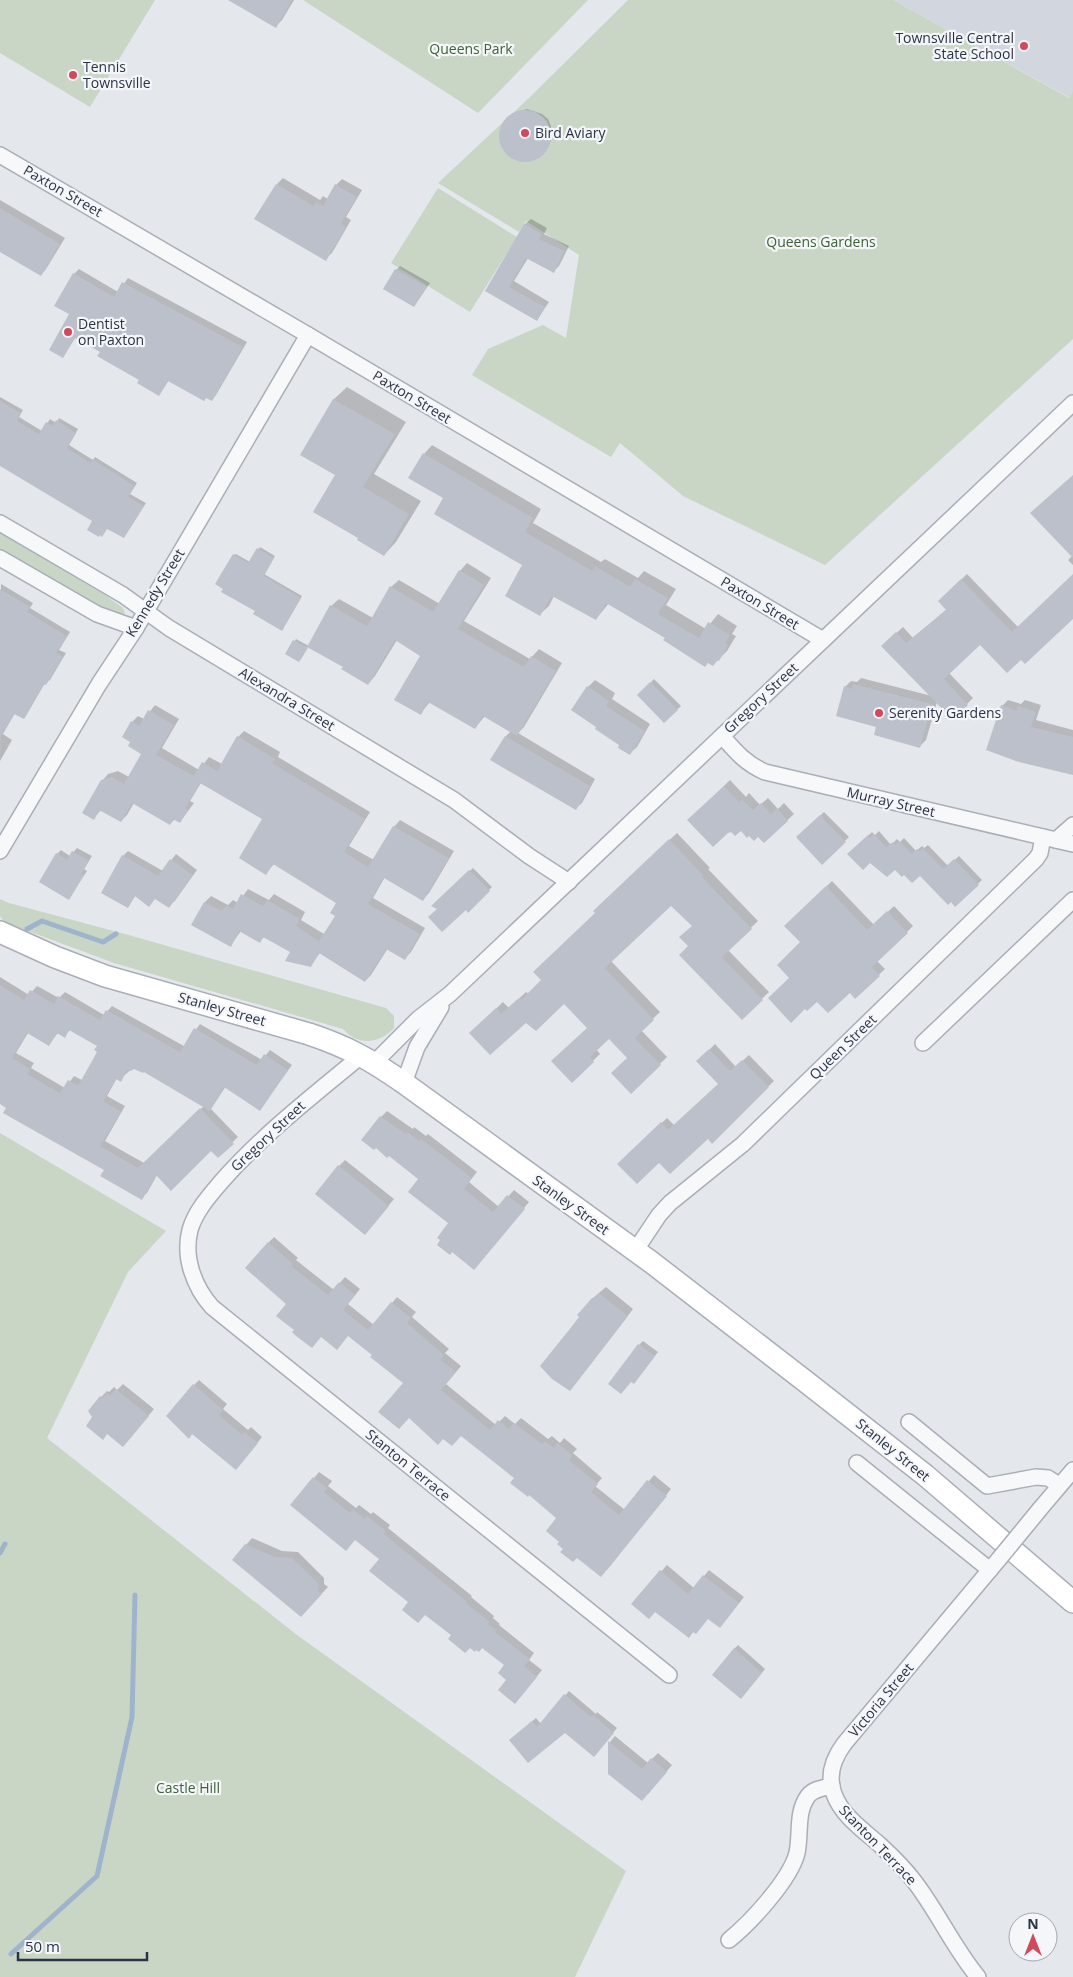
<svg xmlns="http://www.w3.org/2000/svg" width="1073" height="1977" font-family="'Open Sans',sans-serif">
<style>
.built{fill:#d2d6de}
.green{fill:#c9d6c5}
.shadow{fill:#0003;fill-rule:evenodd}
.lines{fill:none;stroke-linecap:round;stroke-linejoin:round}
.stream{stroke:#9fb4cc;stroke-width:5}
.building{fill:#bbc0ca;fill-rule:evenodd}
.minor-casing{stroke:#a9aeb7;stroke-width:18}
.secondary-casing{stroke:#a9aeb7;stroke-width:24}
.minor{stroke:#f7f8fa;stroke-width:15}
.secondary{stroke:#fff;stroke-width:21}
.minor-bridge-casing{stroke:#a9aeb7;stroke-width:18;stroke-linecap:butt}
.minor-bridge{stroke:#f7f8fa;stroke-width:15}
.poi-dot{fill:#d1495b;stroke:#f4f6f9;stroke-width:2}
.labels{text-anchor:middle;stroke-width:4.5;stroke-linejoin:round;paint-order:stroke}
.poi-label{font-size:14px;fill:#2b3445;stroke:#f4f6f9;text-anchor:start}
.park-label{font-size:14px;fill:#3f6138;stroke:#f4f6f9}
.street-label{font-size:14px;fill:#2b3445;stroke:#f4f6f9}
</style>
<rect width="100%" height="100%" fill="#e4e7ec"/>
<polygon class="built" points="893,0 1073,0 1073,91 1070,98"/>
<g class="green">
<polygon points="0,0 155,0 90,107 0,53"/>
<polygon points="303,0 588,0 478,113"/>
<polygon points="628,0 893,0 1069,98 1073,91 1073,339 825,565 683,496 620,443 611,457 472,375 488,349 543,325 566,338 579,255 526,221 519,232 438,183 530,97"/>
<polygon points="438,188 517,237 470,312 391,263"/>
<polygon points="0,533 105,595 123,608 125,614 105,611 0,553"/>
<path d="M0 899 9 903 125 934 386 1008 394 1016V1028C380 1044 357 1046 343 1029L114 963 4 922 0 916Z"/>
<polygon points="0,1133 166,1231 128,1272 47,1438 297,1635 626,1871 575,1977 0,1977"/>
</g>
<g class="shadow">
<polygon points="231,0 294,0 282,20 276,26"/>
<polygon points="527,109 542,114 548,119 551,126 551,141 539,156 524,160 515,158 508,154 503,147 500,139 501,130 504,122 512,114"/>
<polygon points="283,178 320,200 323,196 328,199 336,185 342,179 362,190 346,217 351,220 332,253 325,259 277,184"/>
<polygon points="0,200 65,238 46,269 41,275 0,251"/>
<polygon points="531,219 547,228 544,234 569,246 559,266 554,271 528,258 514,281 549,302 537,320 487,290 525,224"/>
<polygon points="400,266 430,283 414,306 396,270"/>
<polygon points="79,269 118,292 128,278 247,342 216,395 212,400 169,380 159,395 101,351 76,337 62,356 71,314 74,274"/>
<polygon points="347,387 406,422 374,474 421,501 396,542 384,555 360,538 337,475 302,454 334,399"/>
<polygon points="0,397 23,410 19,417 42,431 50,419 56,423 59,418 78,429 69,445 93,460 95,457 137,483 130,494 146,503 126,534 94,520 0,451"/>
<polygon points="432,445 541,509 533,523 601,562 605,559 638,578 644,571 676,589 666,605 706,629 718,614 737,626 732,634 736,636 727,651 713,665 609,603 596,619 554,596 549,606 540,614 524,565 445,498 424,454"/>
<polygon points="1073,476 1073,565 1068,560 1073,555"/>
<polygon points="260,547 275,556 264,574 302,596 283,628 225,589 234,555 236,554 250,562"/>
<polygon points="467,563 491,578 464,621 530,659 539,649 562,663 524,727 518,733 595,779 582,803 575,809 492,759 506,736 511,731 485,716 475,728 430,702 420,714 422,656 397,640 375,676 368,684 345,666 308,646 301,659 287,654 296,639 309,646 331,606 339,599 373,618 391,587 399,580 440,604 460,571"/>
<polygon points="967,574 1018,627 1073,575 1073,617 1021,658 980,643 949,673 973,698 953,718 937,702 926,740 920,746 877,726 845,687 851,681 857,682 861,678 932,696 889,640 903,627 913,638 947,609 939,601"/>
<polygon points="1,584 33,603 30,608 70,632 59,650 66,653 50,680 45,683 27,714 24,718 15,713 3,734 12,740 0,761"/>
<polygon points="654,679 681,706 664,721 639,695"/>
<polygon points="595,680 615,693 612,699 650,724 637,747 630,753 598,726 573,710 588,687"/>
<polygon points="1008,700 1021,704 1025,700 1041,705 1036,720 1073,730 1073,774 1002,706"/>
<polygon points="155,705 179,719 162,748 199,770 209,757 222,764 238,737 244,731 280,752 278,757 370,812 349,846 374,860 394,827 400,820 454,851 429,893 423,899 385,877 373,898 425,928 411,952 405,958 388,948 371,975 365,981 320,953 310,966 292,952 265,936 259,942 241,931 230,946 193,925 205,902 211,896 228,905 233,900 238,903 248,889 269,900 274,894 305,912 301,920 324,934 337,916 338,902 275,863 266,873 263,819 201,783 190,801 194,803 180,822 175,819 170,824 134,803 127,815 121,821 101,810 94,818 102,781 108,774 118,771 129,777 143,753 132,722 138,716 144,719"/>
<polygon points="730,780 746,797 749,793 760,805 768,798 778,809 784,803 794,814 764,842 758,835 740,829 731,830 689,820"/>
<polygon points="824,812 849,837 822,863 797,838"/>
<polygon points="879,831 891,845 897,839 900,842 904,838 916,851 922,846 924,848 928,845 948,866 959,856 982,880 955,905 920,874 905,873 895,868 849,854 872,832 875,835"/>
<polygon points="677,833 710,868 708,869 758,921 728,950 769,992 742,1018 689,946 693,925 671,905 611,961 660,1012 641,1030 667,1057 631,1092 629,1057 609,1037 596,1049 600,1054 572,1081 588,1028 564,1003 526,1021 471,1033 503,1002 509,1008 526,992 529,994 543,980 602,904"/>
<polygon points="77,848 92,856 84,869 87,871 69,898 57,854 61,850 70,856"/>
<polygon points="128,851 163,871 176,854 197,870 174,902 136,895 127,907 102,893 123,856"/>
<polygon points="473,868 492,887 468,911 466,909 433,905"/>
<polygon points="832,881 874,925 894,906 913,926 877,961 885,969 855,997 850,991 791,977 802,942 786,926"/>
<path d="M0 977 29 995 37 986 59 998 65 992 104 1015 112 1006 184 1046 200 1024 262 1060 270 1050 292 1065 260 1109 226 1086 211 1109 238 1137 218 1156 211 1150 157 1175 147 1193 141 1198 105 1170 0 1103ZM71 1029 99 1045V1052L82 1080 74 1076 65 1088 31 1068 34 1063 16 1053 28 1033 49 1044 58 1033 64 1036ZM134 1067 144 1070 204 1106 144 1163 105 1141 125 1106 107 1096 117 1078 119 1080Z"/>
<polygon points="715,1044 736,1067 749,1055 774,1081 712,1142 708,1138 659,1161 619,1164 667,1118 675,1126 719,1084 698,1061"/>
<polygon points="387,1111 413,1129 414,1127 426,1136 428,1134 477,1172 469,1182 499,1207 514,1190 529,1202 479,1263 452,1251 450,1223 419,1179 381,1117"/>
<polygon points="345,1160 394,1199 371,1227 339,1166"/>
<polygon points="274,1237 298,1258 296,1260 334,1290 345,1277 360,1289 348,1304 374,1325 397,1297 416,1312 412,1317 449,1349 445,1353 461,1366 446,1384 496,1425 505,1416 515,1424 521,1418 548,1439 552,1436 560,1443 564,1438 577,1449 573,1453 602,1478 595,1486 625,1510 654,1475 671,1489 607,1570 565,1549 561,1541 558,1518 516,1478 461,1435 374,1354 349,1335 322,1336 296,1330 268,1243"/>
<polygon points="606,1287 633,1309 576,1383 581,1316 579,1315 593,1298"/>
<polygon points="643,1341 658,1352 637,1379 639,1345"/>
<polygon points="199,1380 227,1404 223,1409 248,1430 251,1427 262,1437 241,1463 194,1385"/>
<polygon points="123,1384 154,1409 129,1439 94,1418 101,1397 107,1391 109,1392 114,1387 117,1390"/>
<polygon points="319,1472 332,1481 328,1486 356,1508 359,1505 371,1514 373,1512 390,1525 388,1528 472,1596 471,1597 494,1616 493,1618 500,1624 499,1625 534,1653 529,1660 542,1670 521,1696 508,1679 506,1664 482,1647 453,1635 410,1602 381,1558 356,1539 292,1505"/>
<polygon points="252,1538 282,1551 298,1552 324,1578 324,1584 328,1587 301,1615 246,1545"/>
<polygon points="667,1565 694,1588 709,1570 744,1597 725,1621 708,1618 689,1636 656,1610 633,1604"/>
<polygon points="738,1645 765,1669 745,1693 734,1649"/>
<polygon points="569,1691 596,1714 597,1712 617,1728 598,1751 565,1731 514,1737 536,1718 541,1724"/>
<polygon points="615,1736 648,1763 658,1753 672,1765 648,1794 610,1773 610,1742"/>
</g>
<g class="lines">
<g class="stream">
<polyline points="27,929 42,921 103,942 116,934"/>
<polyline points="0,1553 5,1544"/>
<polyline points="11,1954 97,1876 132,1717 135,1595"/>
</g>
</g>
<g class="building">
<polygon points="228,0 292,0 276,28"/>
<circle cx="525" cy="136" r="26"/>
<polygon points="276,184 314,206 316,202 323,206 335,184 357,197 341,224 346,227 326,261 254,219"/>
<polygon points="0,208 60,244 41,276 0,252"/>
<polygon points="524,224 542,234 539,239 564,251 554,273 526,258 509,287 545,307 537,321 485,291"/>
<polygon points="395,269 427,287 414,307 383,289"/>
<polygon points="73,273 114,297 122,282 243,347 212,401 206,398 204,401 168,381 159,396 137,383 139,380 97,356 100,352 75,338 63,358 49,350 69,314 54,306"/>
<polygon points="333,399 395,434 363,487 409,514 384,556 357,540 358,538 313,512 335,475 300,455"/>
<polygon points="0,401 21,413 17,421 39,434 46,422 53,426 56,420 76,433 67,448 90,463 92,459 135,486 128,497 144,506 124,538 107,529 102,537 100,535 99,537 87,530 92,521 0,466"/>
<polygon points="423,453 533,518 525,532 593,571 595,566 630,587 635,579 668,598 658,614 699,638 708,622 730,635 725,643 728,645 719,661 717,660 713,666 708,663 705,667 663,640 665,638 606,603 596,620 552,596 540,616 505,596 522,565 434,514 443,498 408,478"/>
<polygon points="1073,475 1073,558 1030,513"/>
<polygon points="257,548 274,558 264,576 301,598 282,631 253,614 255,611 221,592 223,589 215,584 233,554 248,563"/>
<polygon points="459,570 484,585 458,629 524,667 531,656 556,671 517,736 483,716 475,729 428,702 421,715 394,700 420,656 395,640 368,685 341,669 343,667 307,647 330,605 367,626 390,586 433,612"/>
<polygon points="1073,574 1073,619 1025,664 1021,660 1007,673 980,645 944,679 968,705 953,720 881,646 896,632 906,643 946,610 938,601 961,579 1012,632"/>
<polygon points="0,589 30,607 27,612 67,636 56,653 63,657 46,685 44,684 24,719 14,714 0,738"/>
<polygon points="293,640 308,648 299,662 285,654"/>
<polygon points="650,682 678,710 664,723 637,695"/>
<polygon points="853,684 932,704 920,748 874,735 876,727 836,716 844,686 852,689"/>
<polygon points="587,686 609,701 606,706 645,731 630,755 618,748 619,745 595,729 596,727 571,710"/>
<polygon points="1001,705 1016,711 1018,706 1036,712 1031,727 1073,737 1073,775 1019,762 986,750"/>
<polygon points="148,710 174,725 156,755 194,776 202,762 217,771 237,736 275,759 272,763 365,819 344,852 368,867 393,826 449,858 423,901 384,878 368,904 420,934 405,960 386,949 365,982 319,953 311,967 285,961 290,952 263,937 260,943 239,931 231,947 191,925 204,902 222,911 226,905 233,909 241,894 263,906 267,900 300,919 296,926 319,941 335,916 330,913 336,903 273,864 266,875 239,858 262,819 200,783 185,808 188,810 180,823 173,819 170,825 132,803 121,822 99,810 94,820 82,813 101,780 112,777 124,784 141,754 128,746 130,742 122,737 131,721 139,726"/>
<polygon points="505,736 590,786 576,810 490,760"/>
<polygon points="724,786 739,802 742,799 753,810 761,803 771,814 777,808 788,821 764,843 758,837 754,841 749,836 747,838 741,831 735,836 731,832 728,833 713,847 687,820"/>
<polygon points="820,815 846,842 822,865 796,837"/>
<polygon points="874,834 886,847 893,842 895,845 899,841 912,854 917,849 920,851 923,848 943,869 954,859 979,885 955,907 951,902 948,905 920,876 912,883 904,875 902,877 895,870 887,877 870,863 863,870 847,854 868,835 870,838"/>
<polygon points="669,839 703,875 702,877 752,929 722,957 763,1000 742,1020 679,955 688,946 679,937 692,926 671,906 605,968 654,1020 635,1038 661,1065 631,1094 611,1073 627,1058 609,1039 590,1057 594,1062 572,1083 551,1061 587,1028 564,1004 536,1031 526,1023 490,1055 469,1033 496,1008 501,1014 519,998 521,1000 541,980 533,972 595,913 593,911"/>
<polygon points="72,851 89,861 81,874 84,875 69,900 39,882 56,853 67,860"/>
<polygon points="122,855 158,876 170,859 193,875 169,908 155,899 149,907 135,896 128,908 101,893"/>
<polygon points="469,870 490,891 468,913 466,910 442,932 428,917 437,909 431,906"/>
<polygon points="826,886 867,930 887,911 908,933 872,967 880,976 855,999 850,993 828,1013 817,1002 807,1011 805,1009 791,1023 768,998 789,978 777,965 800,942 784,926"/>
<path d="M0 985 24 1000 30 990 54 1004 58 996 100 1020 106 1010 180 1052 194 1028 257 1065 264 1054 288 1070 260 1111 224 1087 210 1111 144 1072 143 1073 134 1069 131 1071 127 1070 121 1082 116 1079 103 1101 121 1112 100 1146 138 1168 200 1108 234 1144 218 1158 211 1151 171 1191 156 1175 142 1200 100 1176 104 1170 3 1113 6 1108 0 1104ZM69 1030 97 1046 94 1050 97 1052 78 1086 68 1080 60 1093 27 1074 30 1069 12 1058 27 1033 49 1046 57 1033 65 1038Z"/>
<polygon points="709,1049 730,1071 742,1060 769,1087 712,1144 708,1139 670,1174 659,1163 637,1184 617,1164 661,1122 668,1130 718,1084 696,1061"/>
<polygon points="380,1116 406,1134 408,1132 419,1141 421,1139 472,1178 464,1189 493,1212 507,1195 525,1209 474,1270 452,1252 450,1255 437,1245 440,1240 437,1238 448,1223 408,1192 418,1179 389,1156 387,1158 376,1148 374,1150 361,1140"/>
<polygon points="338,1165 389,1206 365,1235 315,1194"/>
<polygon points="268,1242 293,1264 291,1266 328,1295 339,1282 355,1295 343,1310 368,1330 391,1302 411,1318 407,1323 444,1355 441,1360 456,1372 441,1390 490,1430 498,1420 509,1429 514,1423 542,1444 545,1441 554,1448 557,1443 572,1455 569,1460 598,1484 591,1492 619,1515 647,1480 667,1496 601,1577 577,1558 573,1562 560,1552 563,1549 557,1544 559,1542 546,1531 556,1518 529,1495 528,1497 510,1483 514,1478 461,1436 452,1446 443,1439 438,1445 409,1418 399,1429 378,1412 403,1383 370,1357 372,1355 348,1336 337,1350 321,1337 312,1348 296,1336 292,1332 294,1330 276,1316 286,1304 245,1268"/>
<polygon points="599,1293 628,1316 570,1391 552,1379 540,1366 573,1325 579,1317 577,1315 592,1298 594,1299"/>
<polygon points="638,1344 655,1356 634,1384 631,1382 621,1394 608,1384"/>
<polygon points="193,1384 223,1410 219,1415 242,1435 244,1432 258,1443 236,1470 192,1434 189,1439 166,1416"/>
<polygon points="116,1389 149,1416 123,1447 107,1434 103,1440 86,1426 92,1417 88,1411 100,1396 102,1398 107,1393 110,1396"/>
<polygon points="313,1477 327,1488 324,1492 350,1513 353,1509 365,1519 367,1516 386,1531 384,1534 467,1602 466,1603 490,1622 488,1624 496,1630 495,1632 530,1659 524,1666 537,1677 515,1704 498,1690 506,1680 498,1673 504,1665 482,1648 479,1652 476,1650 475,1652 470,1648 465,1653 448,1639 451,1635 425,1615 418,1623 402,1610 408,1602 369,1571 379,1559 355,1540 346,1551 290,1505"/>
<polygon points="245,1544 275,1557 292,1558 319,1584 318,1591 322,1594 301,1617 232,1560"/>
<polygon points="660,1570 688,1594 703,1575 739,1603 720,1628 708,1619 696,1634 693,1632 689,1638 655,1612 649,1619 631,1604"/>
<polygon points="734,1648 762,1673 741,1699 712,1675"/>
<polygon points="564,1694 591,1717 593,1715 614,1733 594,1757 565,1733 528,1763 509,1740 532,1721 537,1727"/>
<polygon points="608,1741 642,1769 651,1758 667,1772 642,1801 608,1774"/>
</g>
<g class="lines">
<defs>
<g id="minor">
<polyline points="0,155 308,335 823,640"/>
<polyline points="0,523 123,595 169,628 454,800 529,856 569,882"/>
<polyline points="0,558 97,614 136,628"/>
<path d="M722 736C735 751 746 764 765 772L1073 844"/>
<polyline points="1056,840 1073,825"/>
<polyline points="0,851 99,684 136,628 308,335"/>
<polyline points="923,1043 1073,900"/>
<path d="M362 1055C313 1096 263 1134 221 1182 209 1196 195 1212 190 1230 183 1257 194 1287 212 1307L669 1675"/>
<polyline points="374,1063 418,1019 450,994 1073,403"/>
<polyline points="404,1083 417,1047 441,1007"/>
<polyline points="635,1251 659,1215 670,1203 743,1144 1036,859 1040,853 1043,837"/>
<polyline points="909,1422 987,1486 1036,1477 1048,1478 1059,1485"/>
<polyline points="857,1463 990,1570"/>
<polyline points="1040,1509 1073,1470"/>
<path d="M729 1940C751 1922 790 1880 797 1853 801 1834 796 1812 808 1796 813 1789 823 1788 832 1786"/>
<path d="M978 1977C953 1947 938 1912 914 1881 904 1868 892 1856 880 1845 863 1830 842 1816 834 1794 827 1776 833 1759 844 1744L999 1559"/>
</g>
<path id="secondary" d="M0 932 55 957 105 976 309 1034C348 1047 371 1060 404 1083L651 1262 805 1381 925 1475 1073 1602"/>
</defs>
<use href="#minor" class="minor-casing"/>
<use href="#secondary" class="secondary-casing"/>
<use href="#minor" class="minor"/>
<use href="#secondary" class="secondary"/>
<defs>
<polyline id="minor-bridge" points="999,1559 1040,1509"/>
</defs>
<use href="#minor-bridge" class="minor-bridge-casing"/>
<use href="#minor-bridge" class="minor-bridge"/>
</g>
<g class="poi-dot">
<circle cx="1024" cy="46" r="5"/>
<circle cx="73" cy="75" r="5"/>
<circle cx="525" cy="133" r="5"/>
<circle cx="68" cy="332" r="5"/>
<circle cx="879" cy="713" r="5"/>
</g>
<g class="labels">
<g class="poi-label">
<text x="1014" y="43" text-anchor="end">Townsville Central<tspan x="1014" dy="16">State School</tspan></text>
<text x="83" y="72">Tennis<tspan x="83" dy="16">Townsville</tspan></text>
<text x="535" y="138">Bird Aviary</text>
<text x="78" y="329">Dentist<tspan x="78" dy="16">on Paxton</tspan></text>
<text x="889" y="718">Serenity Gardens</text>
</g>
<g class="park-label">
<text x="471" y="54">Queens Park</text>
<text x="821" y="247">Queens Gardens</text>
<text x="188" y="1793">Castle Hill</text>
</g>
<g class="street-label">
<text transform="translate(63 191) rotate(30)" y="5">Paxton Street</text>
<text transform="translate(412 397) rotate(31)" y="5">Paxton Street</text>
<text transform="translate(155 593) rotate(-59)" y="5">Kennedy Street</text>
<text transform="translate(760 603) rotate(31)" y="5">Paxton Street</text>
<text transform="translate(761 698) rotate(-43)" y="5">Gregory Street</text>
<text transform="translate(287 699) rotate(31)" y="5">Alexandra Street</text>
<text transform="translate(891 802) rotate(13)" y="5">Murray Street</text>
<text transform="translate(222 1009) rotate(16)" y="5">Stanley Street</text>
<text transform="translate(843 1047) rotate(-44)" y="5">Queen Street</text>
<text transform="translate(268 1136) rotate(-43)" y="5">Gregory Street</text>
<text transform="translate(571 1205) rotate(36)" y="5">Stanley Street</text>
<text transform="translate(893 1450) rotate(39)" y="5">Stanley Street</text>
<text transform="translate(408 1465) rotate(39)" y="5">Stanton Terrace</text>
<text transform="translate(881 1700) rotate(-50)" y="5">Victoria Street</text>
<text transform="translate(878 1845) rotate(46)" y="5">Stanton Terrace</text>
</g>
</g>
<g transform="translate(1033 1937)"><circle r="24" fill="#f4f6f9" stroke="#a4a8b1"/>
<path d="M0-4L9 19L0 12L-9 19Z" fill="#d1495b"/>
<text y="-8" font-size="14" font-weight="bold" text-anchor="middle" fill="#2b3445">N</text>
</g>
<path d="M18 1952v8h129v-8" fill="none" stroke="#2b3445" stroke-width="2.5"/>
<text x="25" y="1952" font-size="15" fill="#2b3445" stroke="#f4f6f9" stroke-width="4" paint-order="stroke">50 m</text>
</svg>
